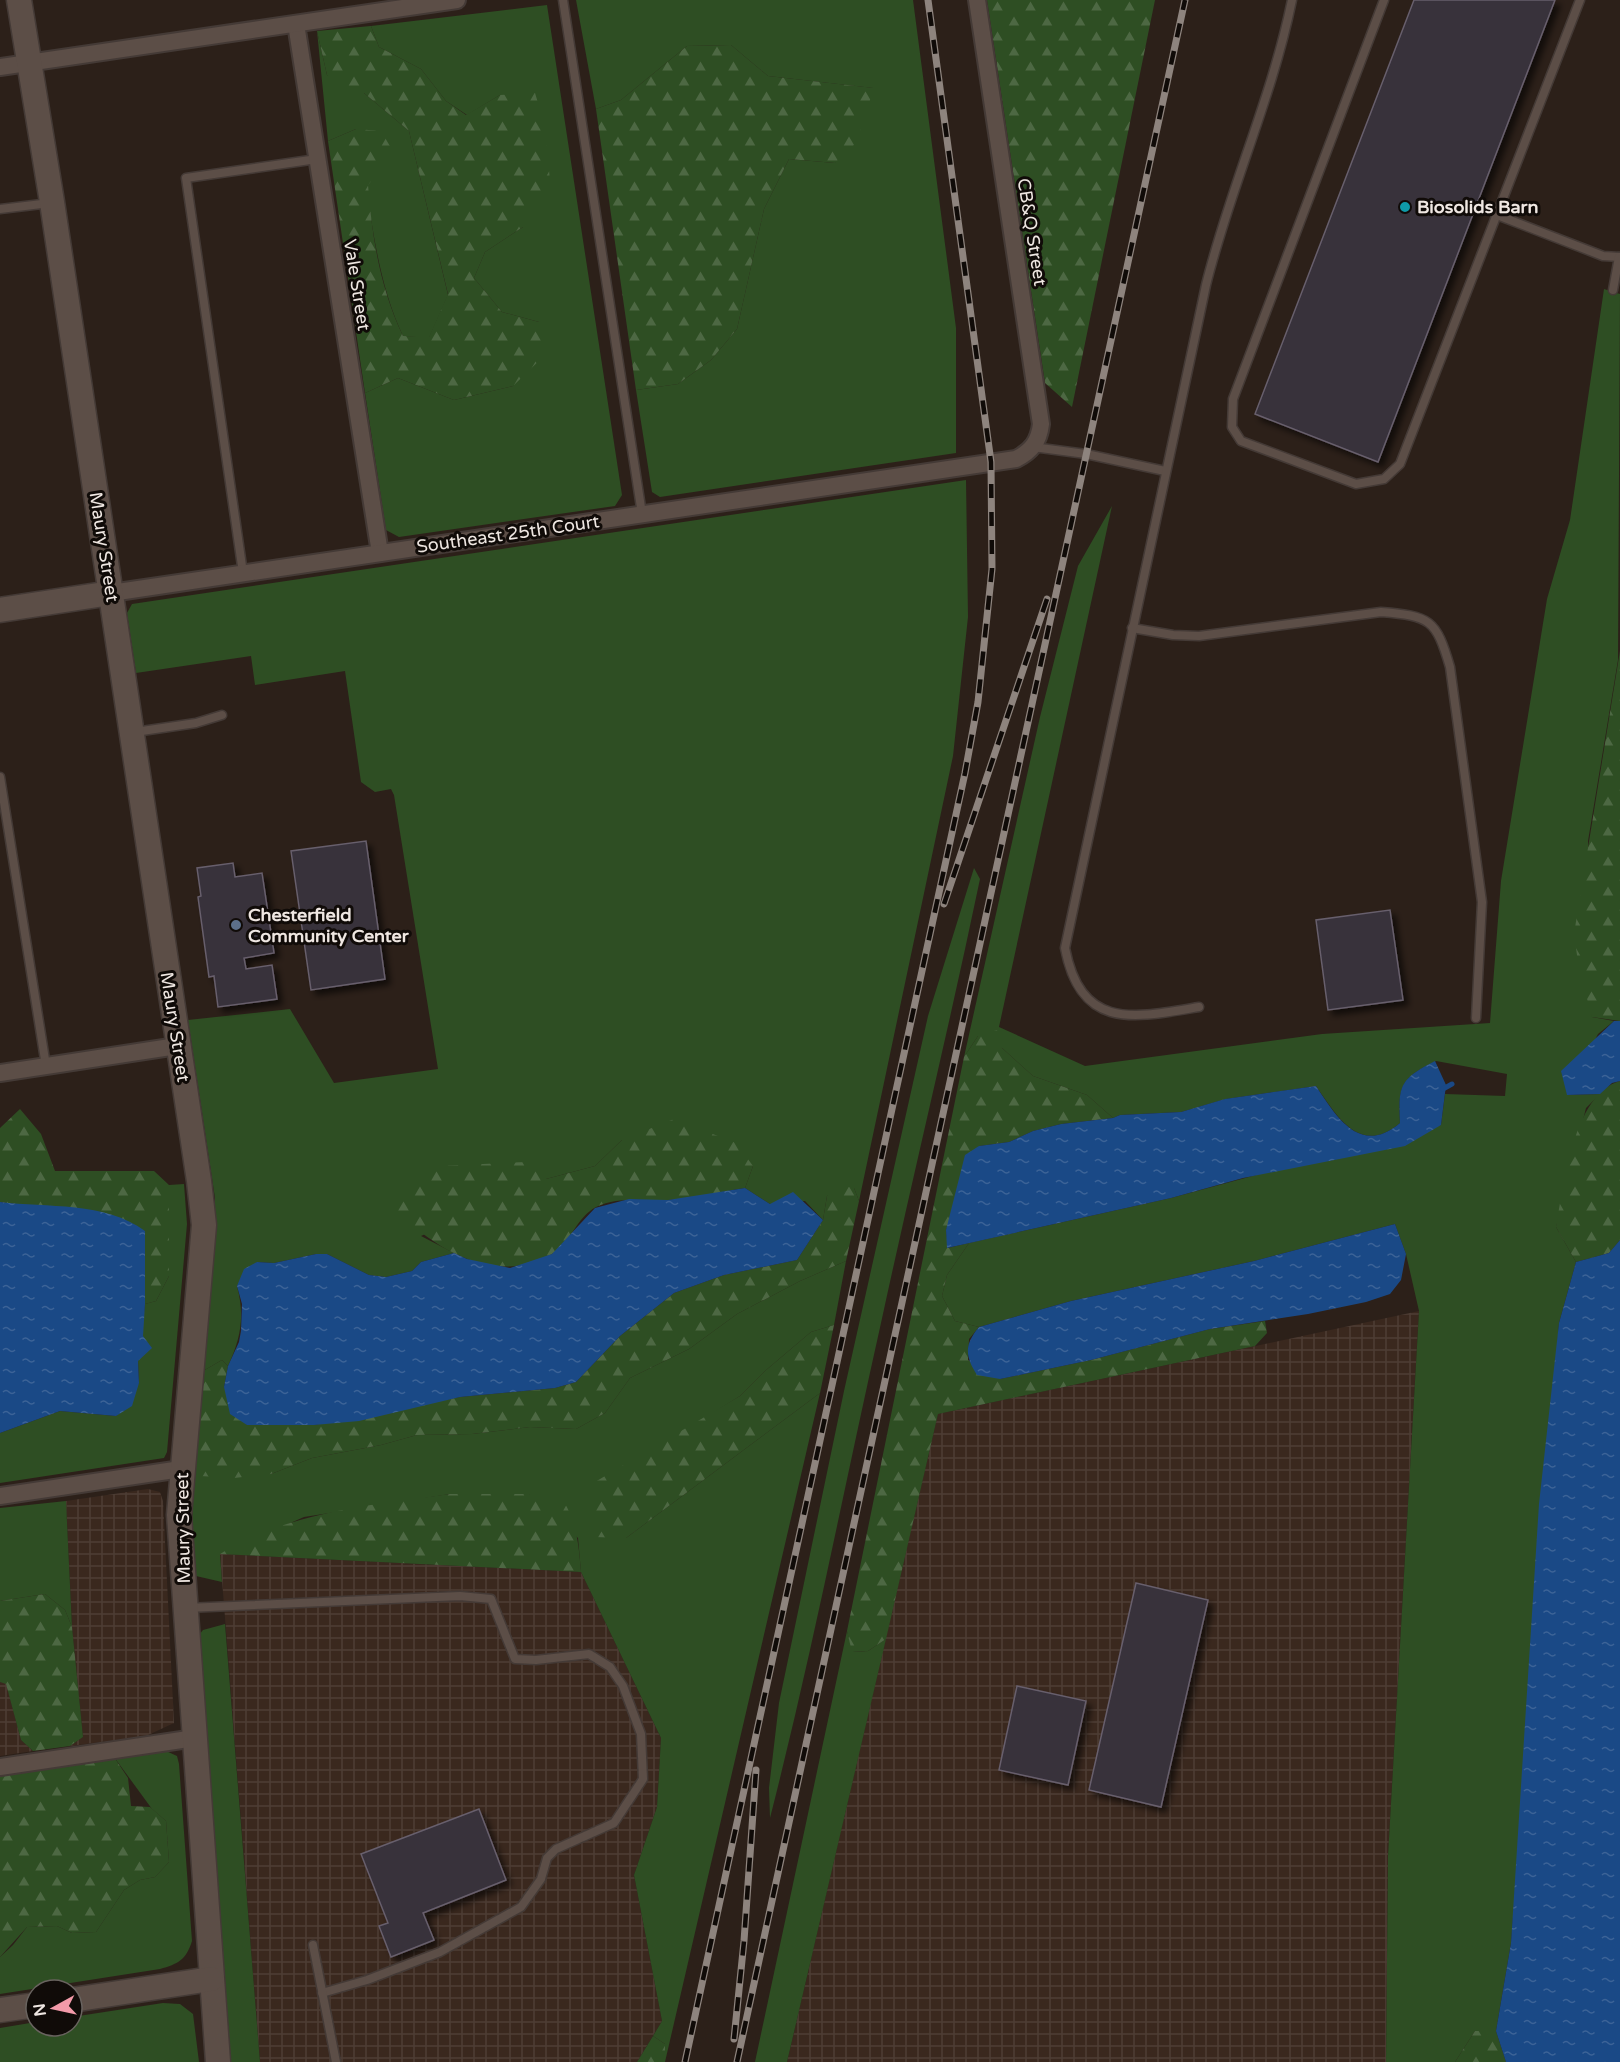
<svg xmlns="http://www.w3.org/2000/svg" width="1620" height="2062" font-family="'Varela Round',sans-serif">
<style>
.industrial{fill:url(#industrial-grid)}
.green{fill:#2e4e23}
.forest{fill:url(#forest-firs)}
.water{fill:url(#water-ripples)}
.lines{fill:none;stroke-linecap:round;stroke-linejoin:round}
.stream{stroke:#1a4986;stroke-width:5}
.building{fill:#37303b;stroke:#675f6c;stroke-width:1.5;filter:url(#shadow)}
.lane-casing{stroke:#443a36;stroke-width:11}
.street-casing{stroke:#443a36;stroke-width:20}
.secondary-casing{stroke:#443a36;stroke-width:27}
.lane{stroke:#5c4e47;stroke-width:8}
.street{stroke:#5c4e47;stroke-width:16}
.secondary{stroke:#5c4e47;stroke-width:24}
.rail-casing{stroke:#8e847e;stroke-width:7}
.rail{stroke:#100b08;stroke-width:4.5;stroke-dasharray:14;stroke-linecap:butt}
.culture-dot{fill:#0f9aa8;stroke:#100b08;stroke-width:2}
.service-dot{fill:#5c6f8a;stroke:#100b08;stroke-width:2}
.labels{text-anchor:middle;stroke-width:6;stroke-linejoin:round;paint-order:stroke}
.poi-label{font-size:18px;font-weight:bold;fill:#efe7e2;stroke:#100b08;text-anchor:start}
.street-label{font-size:18px;fill:#efe7e2;stroke:#100b08}
</style>
<defs>
<pattern id="industrial-grid" width="8" height="8" patternUnits="userSpaceOnUse" patternTransform="scale(1.5)"><rect width="8" height="8" fill="#3a281e"/><path d="M0 4h8M4 0v8" fill="none" stroke="#4d3d34"/></pattern>
<pattern id="forest-firs" width="22" height="20" patternUnits="userSpaceOnUse" patternTransform="scale(1.5)"><rect width="22" height="20" fill="#2e4e23"/><path d="M5 1l3.5 6h-7zM16 11l3.5 6h-7z" fill="#4d6843"/></pattern>
<pattern id="water-ripples" width="26" height="14" patternUnits="userSpaceOnUse" patternTransform="scale(1.5)"><rect width="26" height="14" fill="#1a4986"/><path d="M2 4q2-2 4 0t4 0M15 11q2-2 4 0t4 0" fill="none" stroke="#3c6397"/></pattern>
<filter id="shadow"><feDropShadow dx="5" dy="5" stdDeviation="3" flood-color="#0009"/></filter>
</defs>
<rect width="100%" height="100%" fill="#2c2019"/>
<g class="industrial">
<polygon points="1419,1311 1388,1856 1386,2062 787,2062 938,1414"/>
<polygon points="148,1489 160,1492 163,1501 174,1723 146,1736 70,1746 83,1737 72,1627 66,1501"/>
<polygon points="220,1554 581,1572 661,1738 657,1807 634,1875 662,2021 637,2062 260,2062"/>
<polygon points="0,1682 6,1683 21,1740 33,1751 0,1756"/>
</g>
<g class="green">
<polygon points="576,0 913,0 956,328 956,453 660,497 652,492 636,390 678,384 711,360 737,329 764,209 789,159 835,163 873,88 768,76 731,45 687,46 621,100 596,109"/>
<polygon points="547,5 622,495 615,506 399,537 386,530 365,393 398,378 454,400 513,386 539,322 502,312 474,278 485,252 523,227 500,95 467,115 446,101 421,69 379,47 371,26"/>
<path d="M317 31 327 75 364 93 409 131 448 295 429 338 403 336C372 270 371 198 356 129L328 141Z"/>
<path d="M1604 289 1620 294 1618 660 1588 841 1592 1017 1614 1021 1598 1034 1567 1095 1600 1094 1586 1108 1556 1227 1576 1262 1559 1323 1511 1943 1496 2031H1475L1455 2062H1386L1388 1856 1419 1311 1406 1254 1395 1224 1254 1261 1071 1301 979 1327 955 1321 942 1296 947 1275 969 1243 1171 1198 1441 1125 1445 1094 1505 1096 1507 1074 1436 1061C1401 1078 1398 1085 1400 1123 1360 1157 1337 1116 1316 1086L1226 1099 1181 1112 1120 1115 1113 1118 1087 1095 1033 1076 1002 1048 978 1036 964 1057 1040 717 1078 566 1112 506 999 1027 1085 1066 1322 1034 1490 1023 1501 881 1547 599 1570 520Z"/>
<path d="M966 480 968 617 953 756 859 1201 854 1188 827 1196 823 1220 805 1201 770 1204 745 1188 753 1166 622 1140 595 1166 546 1179 421 1236 454 1253 421 1262 412 1271 386 1277 369 1275 327 1254H316L274 1263 257 1262 237 1286C245 1316 241 1338 228 1366L222 1360 203 1371 215 1248V1198L188 1020 290 1009 334 1083 438 1069 394 795 391 789 375 792 361 782 345 671 255 685 251 656 136 673 127 613 132 604Z"/>
<path d="M974 868 980 879C949 1028 913 1175 881 1323 844 1488 812 1654 770 1818L769 1788 779 1703 844 1391 928 1016Z"/>
<polygon points="184,1184 187,1224 167,1452 164,1458 0,1483 0,1433 60,1411 116,1416 139,1383 138,1361 145,1304 156,1301 169,1276 169,1185"/>
<polygon points="846,1261 834,1325 811,1332 765,1371 740,1396 676,1436 626,1538 820,1393 665,2062 665,2044 653,2036 662,2021 634,1875 657,1807 661,1738 581,1572 578,1538 529,1494 450,1494 304,1517 220,1554 222,1582 196,1576 192,1539 193,1469 271,1474 312,1458 381,1445 417,1435 472,1434 530,1427 576,1429 605,1413 630,1378 689,1349 737,1314 800,1281"/>
<polygon points="66,1501 72,1627 65,1610 45,1594 0,1601 0,1508"/>
<polygon points="225,1624 260,2062 231,2062 199,1635 203,1630"/>
<polygon points="847,1631 853,1652 868,1651 886,1639 787,2062 755,2062"/>
<path d="M156 1751H166L177 1756 179 1764 192 1941C186 1960 178 1964 160 1969L0 1994V1957L13 1945 27 1927 57 1926 72 1933 96 1932 124 1890 140 1880 155 1877 169 1862 166 1821 152 1809 114 1757Z"/>
<polygon points="163,2003 180,2004 193,2014 199,2062 0,2062 0,2028 36,2022 36,2026 72,2026 72,2017"/>
</g>
<g class="forest">
<polygon points="987,0 1155,0 1072,407 1045,383"/>
<path d="M371 26 379 47 421 69 446 101 466 115 500 95 535 93 545 126 550 181 523 227 485 252 474 278 502 312 539 322 548 352 513 386 454 400 398 378 365 393 328 141 356 129 381 131 394 153 368 185C372 237 380 288 403 336L429 337 448 294 409 131 364 93 353 98 327 75 317 31Z"/>
<polygon points="731,45 768,76 874,88 856,143 835,163 789,159 764,209 737,329 711,360 678,384 636,390 596,109 621,100 687,46"/>
<polygon points="1620,651 1620,1021 1592,1017 1579,969 1574,934"/>
<polygon points="997,1030 1002,1048 1033,1076 1087,1095 1113,1118 1061,1124 1033,1131 1009,1142 979,1146 946,1230 948,1248 969,1243 947,1275 942,1296 955,1321 979,1327 969,1339 968,1360 1000,1379 1091,1360 1210,1329 1265,1321 1267,1333 1255,1346 938,1414 886,1639 868,1651 852,1652 847,1631 964,1057 978,1036"/>
<path d="M1620 1081V1240L1609 1253 1576 1262 1556 1227C1564 1186 1573 1094 1620 1081Z"/>
<polygon points="20,1109 41,1134 55,1171 154,1171 169,1185 169,1276 156,1301 145,1304 145,1231 30,1206 0,1202 0,1128"/>
<path d="M674 1119 736 1143 753 1166 745 1188C719 1192 693 1199 668 1200 644 1201 619 1196 596 1207 577 1217 570 1243 552 1254 497 1286 437 1251 397 1211L419 1167 526 1162 546 1179 595 1166 622 1140Z"/>
<polygon points="839,1185 854,1188 859,1201 846,1261 800,1281 737,1314 689,1349 630,1378 605,1413 576,1429 530,1427 472,1434 417,1435 381,1445 312,1458 271,1474 234,1478 200,1476 193,1469 203,1371 222,1360 228,1366 224,1387 247,1425 314,1425 460,1397 555,1388 576,1382 620,1336 674,1293 724,1275 797,1260 823,1220 827,1196"/>
<polygon points="834,1325 820,1393 626,1538 594,1537 587,1509 595,1482 740,1396 765,1371 811,1332"/>
<path d="M450 1494H529L564 1502C577 1523 579 1548 581 1572L220 1554C289 1512 370 1505 450 1494Z"/>
<polygon points="45,1594 65,1610 72,1627 83,1737 70,1746 33,1751 21,1740 6,1684 0,1682 0,1601"/>
<polygon points="114,1757 128,1778 131,1806 150,1807 166,1821 169,1862 155,1877 140,1880 124,1890 96,1932 72,1933 57,1926 27,1927 0,1957 0,1774"/>
<polygon points="1475,2031 1496,2031 1506,2062 1455,2062"/>
<polygon points="653,2036 665,2044 665,2062 637,2062"/>
</g>
<g class="water">
<polygon points="1614,1021 1620,1021 1620,1081 1612,1083 1600,1094 1567,1095 1561,1071"/>
<path d="M1435 1061 1446 1085 1441 1125 1405 1146 1243 1178 1171 1198 947 1248 946 1230 965 1155 979 1146 1009 1142 1033 1131 1061 1124 1113 1118 1120 1115 1181 1112 1225 1099 1316 1086C1336 1116 1360 1157 1400 1123 1398 1085 1400 1079 1435 1061Z"/>
<polygon points="745,1188 770,1204 793,1192 823,1220 797,1260 724,1275 674,1293 620,1336 576,1382 555,1388 460,1397 359,1421 314,1425 247,1425 230,1414 224,1387 228,1366 239,1342 241,1331 242,1304 237,1286 244,1269 257,1262 274,1263 316,1254 327,1254 369,1275 386,1277 412,1271 421,1262 454,1253 467,1259 510,1268 552,1254 595,1208 629,1199 668,1200"/>
<path d="M0 1202C47 1208 105 1201 145 1231V1304L143 1336 152 1348 138 1361 139 1383 132 1406 116 1416 60 1411 0 1433Z"/>
<path d="M1395 1224 1406 1254 1401 1280 1390 1294 1366 1302 1308 1314 1210 1329 1091 1360 1000 1379 977 1375C965 1356 964 1345 979 1327L1071 1301 1254 1261Z"/>
<polygon points="1620,1240 1620,2062 1506,2062 1496,2031 1511,1943 1539,1504 1559,1323 1576,1262 1609,1253"/>
</g>
<g class="lines">
<polyline class="stream" points="1443,1089 1452,1084"/>
</g>
<g class="building">
<polygon points="1414,0 1555,0 1378,462 1255,414"/>
<polygon points="366,841 385,979 311,990 291,851"/>
<polygon points="233,863 235,877 262,873 274,953 244,958 246,969 272,965 277,999 218,1007 214,976 209,977 198,897 201,896 197,868"/>
<polygon points="1390,910 1403,1000 1328,1010 1316,920"/>
<polygon points="1136,1583 1208,1600 1161,1807 1089,1790"/>
<polygon points="1017,1686 1086,1701 1068,1785 999,1770"/>
<polygon points="479,1809 506,1880 423,1913 434,1940 391,1957 379,1926 388,1923 361,1854"/>
</g>
<g class="lines">
<defs>
<g id="lane">
<polyline points="563,0 642,514"/>
<polyline points="1384,0 1233,399 1232,427 1241,441 1356,484 1384,479 1400,464 1580,0"/>
<polyline points="0,209 50,203"/>
<polyline points="1497,215 1603,256 1620,257"/>
<polyline points="1613,290 1619,257"/>
<polyline points="1033,447 1086,454 1165,471"/>
<polyline points="243,573 186,178 317,159"/>
<path d="M1132 628 1173 635 1199 636 1381 612C1430 616 1436 619 1450 667L1482 902 1476 1018"/>
<polyline points="135,732 196,723 222,715"/>
<polyline points="0,777 46,1066"/>
<path d="M1199 1007C1134 1018 1081 1031 1065 948L1206 285C1230 188 1272 98 1292 0"/>
<polyline points="186,1608 460,1596 491,1599 515,1659 536,1660 589,1654 610,1667 623,1686 641,1734 643,1779 614,1823 556,1849 547,1858 541,1879 521,1907 440,1952 367,1980 322,1993"/>
<polyline points="313,1945 336,2062"/>
</g>
<g id="street">
<polyline points="296,24 380,553"/>
<polyline points="0,67 457,0"/>
<path d="M111 593 1016 459C1032 451 1039 441 1041 424L977 0"/>
<polyline points="0,1073 177,1046"/>
<polyline points="0,1496 181,1469"/>
<polyline points="0,1767 195,1738"/>
</g>
<g id="secondary">
<polyline points="19,0 52,202 199,1181 204,1225 179,1515 218,2062"/>
<polyline points="0,610 111,593"/>
<polyline points="72,2000 211,1979"/>
<polyline points="0,2010 36,2005"/>
</g>
</defs>
<use href="#lane" class="lane-casing"/>
<use href="#street" class="street-casing"/>
<use href="#secondary" class="secondary-casing"/>
<use href="#lane" class="lane"/>
<use href="#street" class="street"/>
<use href="#secondary" class="secondary"/>
<defs>
<g id="rail">
<polyline points="944,904 1047,599"/>
<polyline points="734,2039 744,1941 756,1770"/>
<polyline points="685,2062 965,773 978,702 992,569 991,462 928,0"/>
<polyline points="737,2062 1185,0"/>
</g>
</defs>
<use href="#rail" class="rail-casing"/>
<use href="#rail" class="rail"/>
</g>
<circle class="culture-dot" cx="1405" cy="207" r="6"/>
<circle class="service-dot" cx="236" cy="925" r="6"/>
<g class="labels">
<g class="poi-label">
<text x="1417" y="213">Biosolids Barn</text>
<text x="248" y="921">Chesterfield<tspan x="248" dy="21">Community Center</tspan></text>
</g>
<g class="street-label">
<text transform="translate(1032 232) rotate(81)" y="6">CB&amp;Q Street</text>
<text transform="translate(357 285) rotate(81)" y="6">Vale Street</text>
<text transform="translate(508 534) rotate(-8)" y="6">Southeast 25th Court</text>
<text transform="translate(104 547) rotate(81)" y="6">Maury Street</text>
<text transform="translate(175 1027) rotate(81)" y="6">Maury Street</text>
<text transform="translate(183 1528) rotate(-91)" y="6">Maury Street</text>
</g>
</g>
<g transform="translate(54 2008) rotate(262)"><circle r="28" fill="#100b08" stroke="#69635f" stroke-width="1.5"/>
<path d="M0-4.5L10 22L0 15L-10 22Z" fill="#f39aa9"/>
<text y="-9" font-size="16" font-weight="bold" text-anchor="middle" fill="#efe7e2">N</text>
</g>
</svg>
